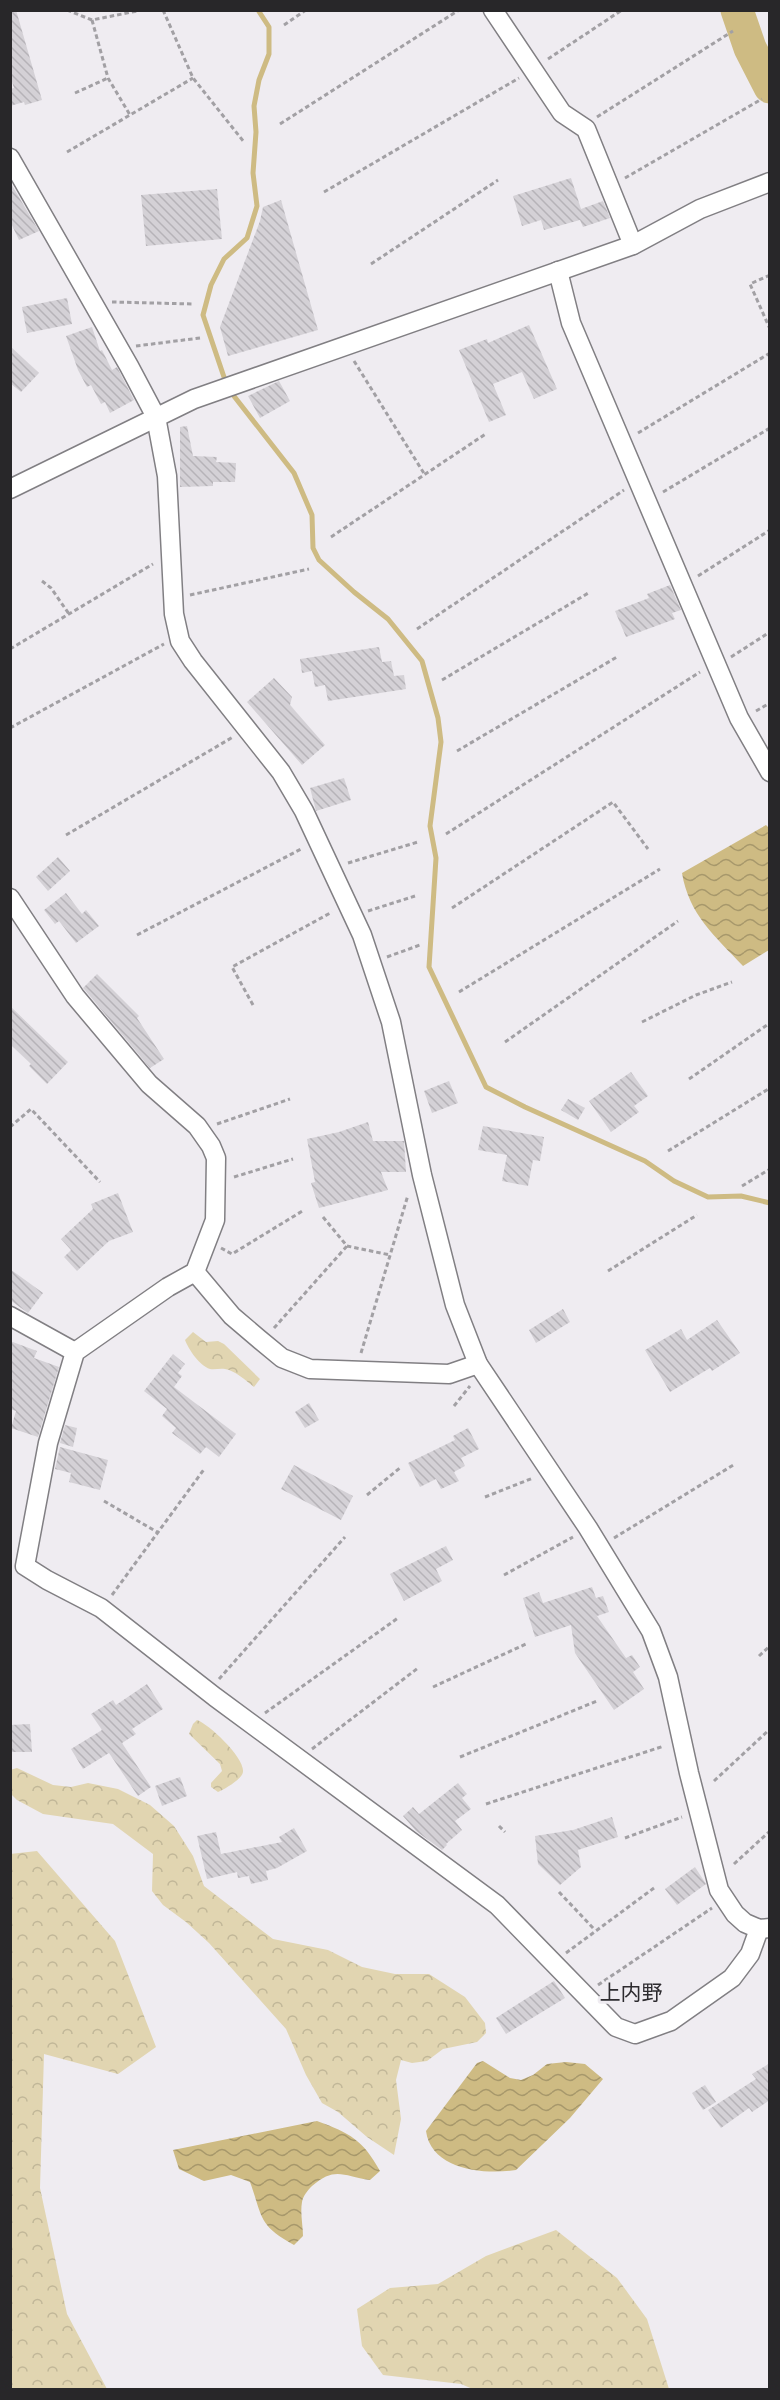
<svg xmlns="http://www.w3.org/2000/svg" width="780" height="2400" font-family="'Noto Serif','Noto Sans JP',serif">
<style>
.forest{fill:url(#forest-crowns)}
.water{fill:url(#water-waves)}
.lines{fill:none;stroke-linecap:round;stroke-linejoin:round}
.stream{stroke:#cebb83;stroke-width:5}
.river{stroke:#cebb83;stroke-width:33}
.building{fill:url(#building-back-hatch)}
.minor-casing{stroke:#817f83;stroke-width:21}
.path{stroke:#a2a0a4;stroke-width:3;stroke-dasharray:4.5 3;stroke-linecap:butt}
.minor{stroke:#fff;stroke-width:18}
.labels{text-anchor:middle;stroke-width:6;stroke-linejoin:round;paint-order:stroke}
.quarter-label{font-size:21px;fill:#2d2b2f;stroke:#efecf1}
</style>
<defs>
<pattern id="forest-crowns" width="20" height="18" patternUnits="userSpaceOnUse" patternTransform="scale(1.5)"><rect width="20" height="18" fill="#e1d5b1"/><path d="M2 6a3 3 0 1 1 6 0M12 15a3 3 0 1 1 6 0" fill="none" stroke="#c1b798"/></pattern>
<pattern id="water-waves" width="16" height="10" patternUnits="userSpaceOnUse" patternTransform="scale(1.5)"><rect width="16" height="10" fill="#cebb83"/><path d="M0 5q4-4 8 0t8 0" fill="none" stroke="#a7986b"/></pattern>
<pattern id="building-back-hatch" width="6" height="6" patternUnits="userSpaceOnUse" patternTransform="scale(1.5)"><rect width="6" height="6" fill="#d4d1d6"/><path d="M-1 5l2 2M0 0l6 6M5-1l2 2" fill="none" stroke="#b6b3b8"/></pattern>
</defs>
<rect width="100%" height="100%" fill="#efecf1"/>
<g class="forest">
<path d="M193 1332 206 1342 218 1341 224 1344 260 1379 254 1387C245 1380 236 1371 225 1369 220 1368 215 1370 210 1369 199 1365 189 1350 185 1340Z"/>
<path d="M197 1720C209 1724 245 1758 243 1772 242 1779 225 1789 218 1792L211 1787V1783L222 1771 220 1764 189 1734 193 1724Z"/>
<polygon points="17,1768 53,1785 71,1787 88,1783 118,1789 150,1805 174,1826 193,1856 204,1886 273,1939 328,1950 362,1967 395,1974 429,1974 465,1997 485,2023 486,2033 477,2042 443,2049 427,2061 412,2063 401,2060 396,2080 401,2119 394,2155 367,2137 338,2112 322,2103 306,2075 286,2029 209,1943 186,1922 163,1905 152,1891 153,1854 113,1824 43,1814 17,1800 11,1794 10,1770"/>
<polygon points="37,1851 115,1941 156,2047 118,2074 44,2054 40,2188 67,2314 107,2389 11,2389 10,1854"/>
<polygon points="556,2230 617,2278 647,2319 669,2389 475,2390 461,2384 383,2375 362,2346 357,2309 390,2288 438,2284 486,2256"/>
</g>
<g class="water">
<path d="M766 825 770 829 769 950 743 966C715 936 689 915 682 873Z"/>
<path d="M483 2061 510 2078 521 2080 533 2075 547 2064 566 2062 585 2064 603 2079 570 2118 516 2170C485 2175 431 2170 426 2131L477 2063Z"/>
<path d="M317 2121C350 2133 363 2140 380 2171L370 2180C343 2176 335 2166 312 2186 308 2190 303 2196 302 2202 300 2213 303 2226 303 2236L294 2245C258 2225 263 2218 250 2182L231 2175 204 2181 179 2169 173 2150Z"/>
</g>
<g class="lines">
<g class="stream">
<polyline points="226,383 203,315 211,285 224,259 247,238 257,206 253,173 256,132 254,106 259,80 269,54 269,27 258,10"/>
<polyline points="230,391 294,473 312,515 313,548 319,560 354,592 388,619 422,661 438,718 441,742 430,826 436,858 429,967 486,1087 525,1107 645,1161 674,1181 708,1197 741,1196 770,1203"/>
</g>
<polyline class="river" points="737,10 750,48 770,87"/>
</g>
<g class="building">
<polygon points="10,10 16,10 42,100 25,105 24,102 10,106 10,89 14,88 10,76"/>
<polygon points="571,178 581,209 603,201 610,218 583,227 580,220 544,230 541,220 522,226 513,196"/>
<polygon points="10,182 39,231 19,240 10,221"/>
<polygon points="217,189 222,239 146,246 141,195"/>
<polygon points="281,200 318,330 228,356 220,327 260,221 263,207"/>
<polygon points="67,298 72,324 27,333 22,307"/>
<polygon points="529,325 557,389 534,399 522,372 493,384 506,415 489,422 459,350 487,339 488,343"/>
<polygon points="92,327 100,351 102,350 112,370 117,367 134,400 110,413 105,402 101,404 91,385 87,387 78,370 66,336"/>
<polygon points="10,346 39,373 21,392 10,383"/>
<polygon points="279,381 290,401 260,418 248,396"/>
<polygon points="187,426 193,456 217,457 216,462 236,463 235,482 213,482 213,486 180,487 180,427"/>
<polygon points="670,585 681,610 672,613 675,619 626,637 615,611 649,598 647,594"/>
<polygon points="379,647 382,662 391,661 394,676 404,675 406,689 328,701 325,685 315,687 312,671 302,673 300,659"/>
<polygon points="274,678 292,697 290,705 325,745 302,765 247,702"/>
<polygon points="344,778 351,800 316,811 310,788"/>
<polygon points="58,857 70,871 48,891 36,877"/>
<polygon points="66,893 82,914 86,910 99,926 76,943 59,921 55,924 44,910"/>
<polygon points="97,974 139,1016 137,1018 164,1059 150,1068 84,989 83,988"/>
<polygon points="10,1006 68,1062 47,1084 29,1066 31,1064 10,1044"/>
<polygon points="631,1072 648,1096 634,1106 639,1112 611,1132 589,1101"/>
<polygon points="449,1081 458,1103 432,1113 424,1091"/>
<polygon points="568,1099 585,1108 578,1120 561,1110"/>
<polygon points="368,1122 373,1141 404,1141 406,1172 381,1172 388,1190 319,1208 311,1183 315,1182 307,1139 339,1132"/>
<polygon points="483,1126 544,1137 540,1161 533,1160 528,1186 502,1181 507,1155 478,1150"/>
<polygon points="118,1193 133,1232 109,1241 77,1271 64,1257 71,1250 61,1239 93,1209 91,1204"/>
<polygon points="10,1269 43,1293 28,1313 10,1300"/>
<polygon points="563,1309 570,1322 536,1343 529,1330"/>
<polygon points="717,1320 740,1353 712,1371 710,1368 670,1392 645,1350 681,1329 687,1340"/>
<polygon points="10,1341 37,1351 34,1358 59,1367 38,1437 11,1428 16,1411 10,1409"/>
<polygon points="173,1354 185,1364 178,1373 182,1376 174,1387 236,1434 219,1457 206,1447 200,1454 172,1433 176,1428 162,1416 167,1409 144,1391"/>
<polygon points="309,1403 319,1420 305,1428 295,1412"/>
<polygon points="65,1425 77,1428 73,1447 60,1443"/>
<polygon points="468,1428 479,1449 461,1458 465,1466 454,1472 459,1481 441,1489 436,1479 420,1487 408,1463 455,1440 453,1436"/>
<polygon points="60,1447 108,1460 100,1490 69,1482 71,1473 55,1469"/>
<polygon points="294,1465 353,1496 341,1520 281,1489"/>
<polygon points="446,1546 453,1560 436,1569 442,1581 404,1601 390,1574"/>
<polygon points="592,1587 596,1598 603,1596 609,1612 597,1616 626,1658 632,1655 640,1667 633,1672 644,1689 614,1710 575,1653 571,1625 535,1637 523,1598 539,1592 543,1603"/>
<polygon points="147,1684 163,1709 132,1729 136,1734 122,1743 151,1787 138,1796 109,1753 83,1769 71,1749 102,1730 91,1714 113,1700 116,1705"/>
<polygon points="30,1724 32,1752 10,1752 10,1725"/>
<polygon points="180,1777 187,1796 162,1806 155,1786"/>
<polygon points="458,1783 467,1794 462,1798 471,1809 455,1821 462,1830 446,1844 447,1845 442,1850 416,1831 403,1816 413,1807 419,1814"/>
<polygon points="612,1817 618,1837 578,1850 581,1867 560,1885 538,1864 535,1836 573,1830"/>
<polygon points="294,1828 307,1851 277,1868 266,1871 268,1880 251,1884 249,1876 238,1878 237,1872 207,1879 197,1836 216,1832 221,1854 282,1842 279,1837"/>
<polygon points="695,1867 706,1884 677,1905 665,1889"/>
<polygon points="554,1981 565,1998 506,2034 496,2018"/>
<polygon points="770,2063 770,2100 752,2112 749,2108 721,2128 708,2110 756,2079 752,2074"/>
<polygon points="705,2085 716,2102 703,2110 692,2093"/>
</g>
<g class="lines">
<defs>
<g id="minor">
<polyline points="493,10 562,113 586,129 633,245"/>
<polyline points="10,158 129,366 156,417 167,476 174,614 180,641 193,661 281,772 304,811 362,935 391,1022 422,1175 455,1305 478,1364 588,1528 651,1631 668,1677 689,1773 719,1890 735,1914 745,1923 759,1929 770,1928"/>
<polyline points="558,271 571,323 739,718 770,772"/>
<polyline points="10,489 194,399 633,245 700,209 770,182"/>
<polyline points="10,898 75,996 149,1084 197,1126 211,1146 216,1158 215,1220 195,1272 168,1287 75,1352 48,1443 25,1566 47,1580 101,1608 215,1697 497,1905 616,2027 635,2034 671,2021 732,1978 750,1954 759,1929"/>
<polyline points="195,1272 232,1316 259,1339 282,1358 310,1369 449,1374 478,1364"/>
<polyline points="10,1316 75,1352"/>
</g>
</defs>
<use href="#minor" class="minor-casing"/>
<g class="path">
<polyline points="67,10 92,20 142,10"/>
<polyline points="163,10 193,78 244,142"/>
<polyline points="92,20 108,78 130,115"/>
<polyline points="284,25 306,10"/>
<polyline points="548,59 622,10"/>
<polyline points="75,93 108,78"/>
<polyline points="597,117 733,31"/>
<polyline points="280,124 459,10"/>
<polyline points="67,152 193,78"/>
<polyline points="625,178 762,99"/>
<polyline points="324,192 519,78"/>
<polyline points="371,264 498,180"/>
<polyline points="770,275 750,284 770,329"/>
<polyline points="112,302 194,304"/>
<polyline points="136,346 200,338"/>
<polyline points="354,361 425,475"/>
<polyline points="638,433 770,353"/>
<polyline points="663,492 770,428"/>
<polyline points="331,537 487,433"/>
<polyline points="698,576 770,530"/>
<polyline points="42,581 51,588 69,614"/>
<polyline points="190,595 309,569"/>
<polyline points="417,629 624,490"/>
<polyline points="10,649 153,564"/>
<polyline points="731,657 770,632"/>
<polyline points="442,680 590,592"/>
<polyline points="756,711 770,703"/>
<polyline points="10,728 164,644"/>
<polyline points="457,751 617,657"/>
<polyline points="446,834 700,672"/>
<polyline points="66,835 233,737"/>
<polyline points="348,863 418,842"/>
<polyline points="452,908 613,802 648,849"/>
<polyline points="368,911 415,896"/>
<polyline points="137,935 303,848"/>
<polyline points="387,957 420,945"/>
<polyline points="459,992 660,869"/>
<polyline points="253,1005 232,967 332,912"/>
<polyline points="642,1022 696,995 732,982"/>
<polyline points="505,1042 678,921"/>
<polyline points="689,1079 770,1023"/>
<polyline points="217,1124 290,1099"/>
<polyline points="10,1127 31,1109 100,1182"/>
<polyline points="668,1151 770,1088"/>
<polyline points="234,1177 293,1159"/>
<polyline points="742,1186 770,1169"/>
<polyline points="323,1217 347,1246 390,1255"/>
<polyline points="221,1248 232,1254 304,1210"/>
<polyline points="608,1271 697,1215"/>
<polyline points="274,1328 347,1246"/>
<polyline points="361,1353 408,1195"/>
<polyline points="454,1406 470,1386"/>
<polyline points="367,1495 401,1467"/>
<polyline points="485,1497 533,1478"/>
<polyline points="104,1501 157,1532"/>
<polyline points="614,1538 735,1464"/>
<polyline points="504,1575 573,1537"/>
<polyline points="112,1595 205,1468"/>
<polyline points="759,1656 770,1646"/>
<polyline points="219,1679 345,1537"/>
<polyline points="433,1687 528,1643"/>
<polyline points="265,1713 398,1618"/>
<polyline points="312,1749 418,1668"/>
<polyline points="460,1757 597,1701"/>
<polyline points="714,1781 770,1729"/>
<polyline points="486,1804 664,1746"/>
<polyline points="499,1826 505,1832"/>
<polyline points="625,1838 682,1817"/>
<polyline points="734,1864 770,1831"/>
<polyline points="559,1892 595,1930"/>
<polyline points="566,1953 654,1888"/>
<polyline points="598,1985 712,1908"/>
</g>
<use href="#minor" class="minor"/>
</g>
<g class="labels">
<g class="quarter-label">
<text x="631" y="2000">上内野</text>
</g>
</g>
<rect width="780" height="2400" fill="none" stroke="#282729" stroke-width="24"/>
</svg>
